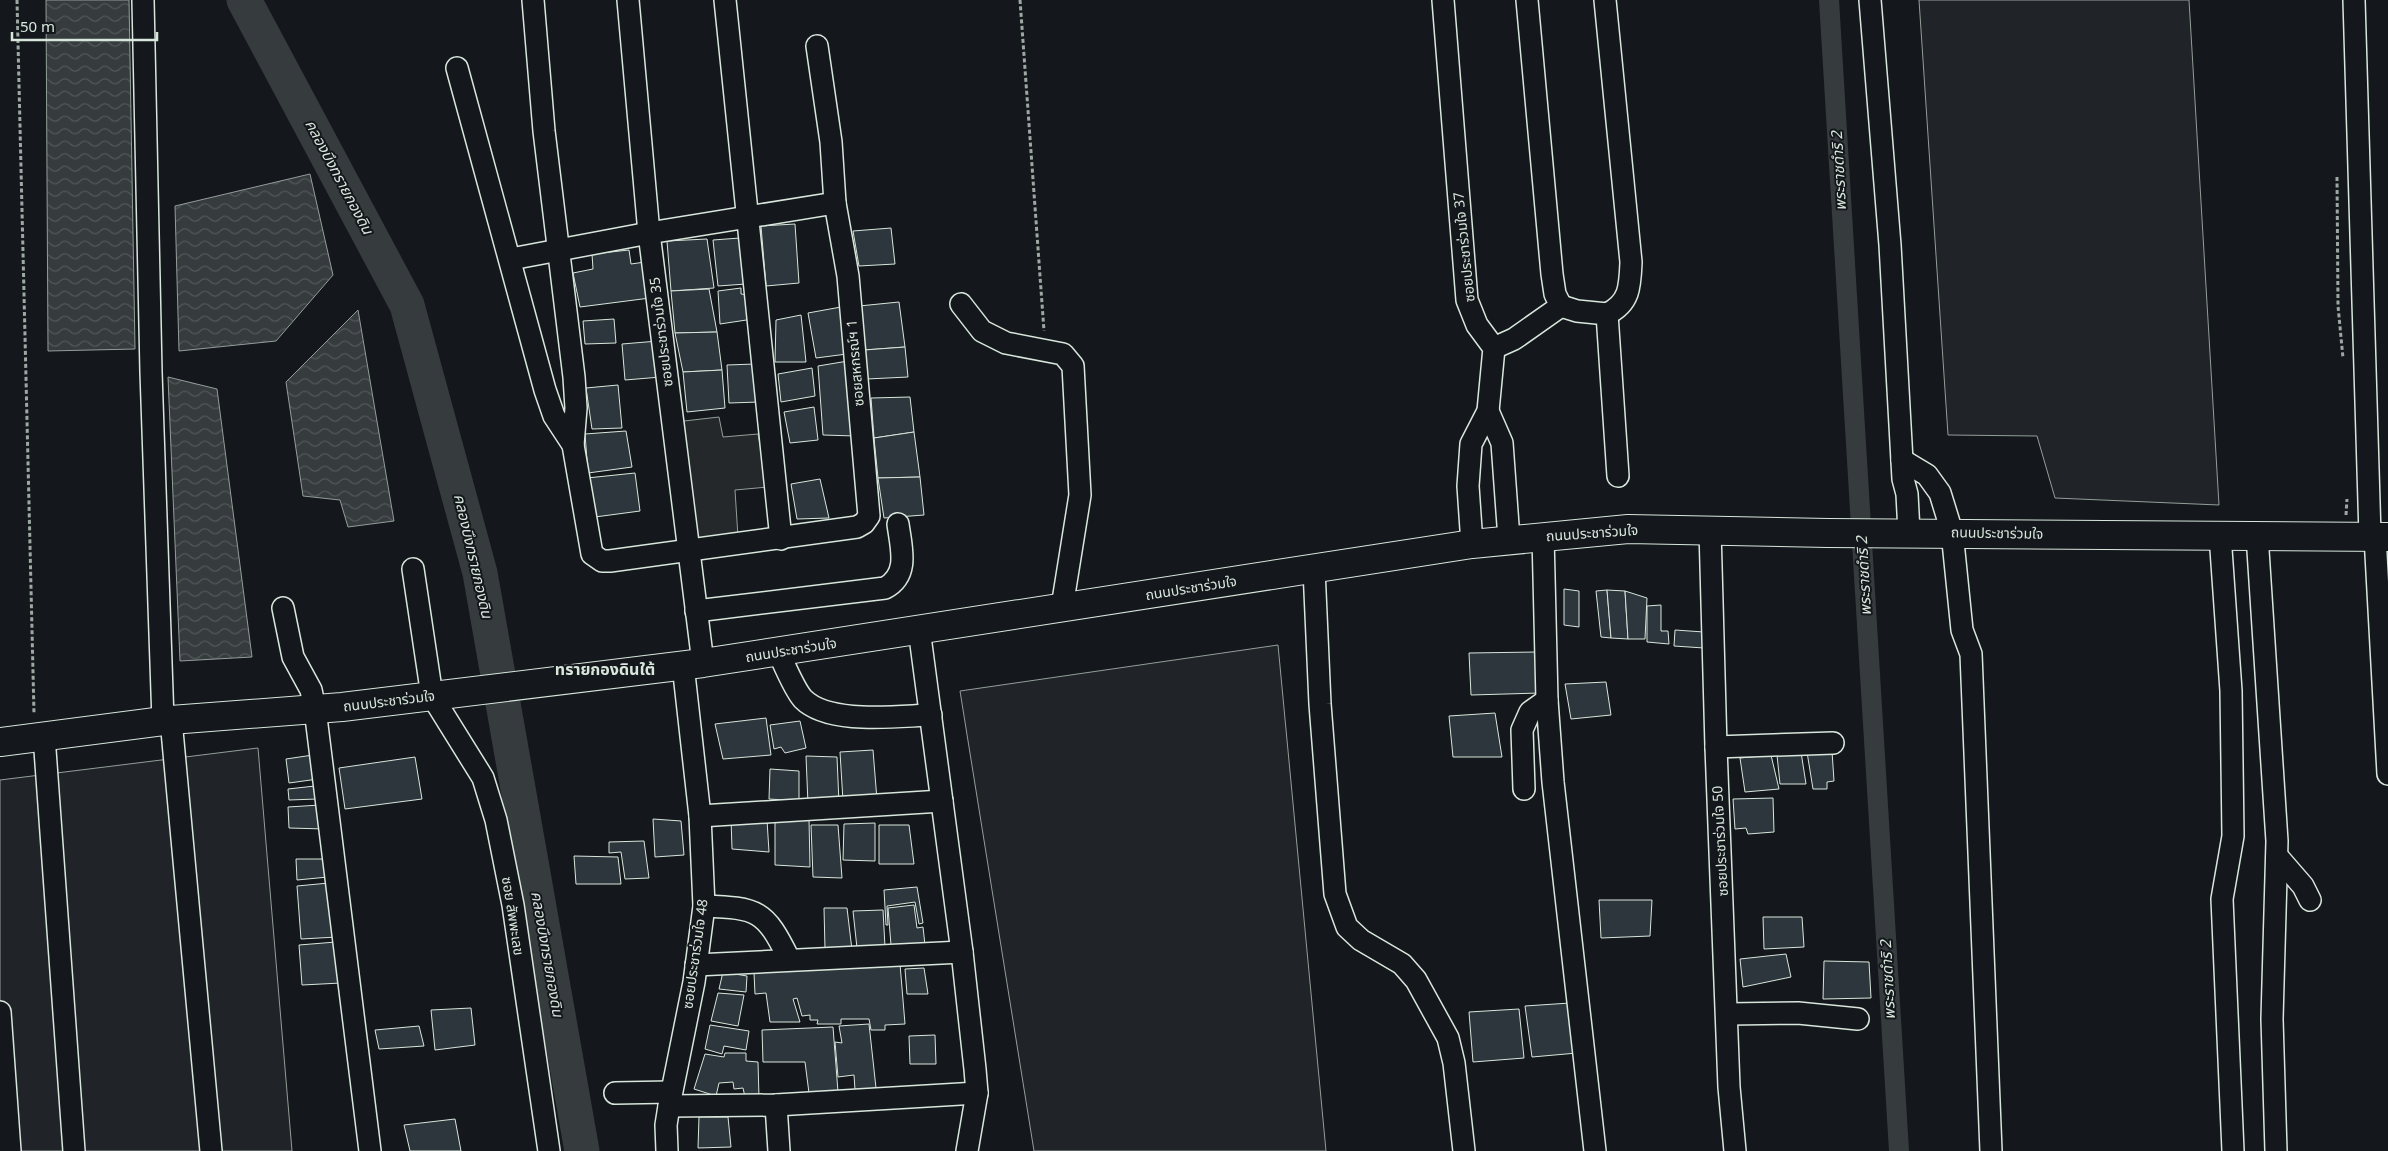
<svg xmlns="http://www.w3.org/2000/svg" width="2388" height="1151" font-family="Georgia,'Noto Sans Thai',serif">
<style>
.grass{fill:#202428;stroke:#939e99}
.parking{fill:#24282b;stroke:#939e99}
.water{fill:url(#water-waves);stroke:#939e99}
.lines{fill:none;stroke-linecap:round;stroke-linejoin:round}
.canal{stroke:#363b3e;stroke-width:20}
.river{stroke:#363b3e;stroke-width:35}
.building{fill:#2c363c;stroke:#d8e6dc}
.minor-casing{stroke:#d8e6dc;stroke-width:24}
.major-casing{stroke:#d8e6dc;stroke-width:30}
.path{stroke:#9da8a2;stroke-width:3;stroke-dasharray:4 2.5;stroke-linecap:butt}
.minor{stroke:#14181c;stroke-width:21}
.major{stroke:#14181c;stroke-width:28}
.labels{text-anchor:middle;stroke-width:4;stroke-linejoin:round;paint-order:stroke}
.street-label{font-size:14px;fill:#d8e6dc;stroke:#14181c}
.water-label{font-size:15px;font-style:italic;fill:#d8e6dc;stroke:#14181c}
.quarter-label{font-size:16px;font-weight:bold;fill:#d8e6dc;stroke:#14181c}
</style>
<defs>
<pattern id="water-waves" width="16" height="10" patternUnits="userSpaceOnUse" patternTransform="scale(1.25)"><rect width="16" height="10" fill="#363b3e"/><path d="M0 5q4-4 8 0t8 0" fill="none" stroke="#525759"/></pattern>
</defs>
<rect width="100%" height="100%" fill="#14181c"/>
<g class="grass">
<polygon points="1919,0 2189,0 2219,505 2055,498 2037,436 1948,435"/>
<polygon points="1278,645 1326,1151 1034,1151 960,691"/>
<polygon points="258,748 292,1151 0,1151 0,780"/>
</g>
<polygon class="parking" points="719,417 723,437 758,434 768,487 735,490 738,537 696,550 684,421"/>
<g class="water">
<polygon points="46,0 129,0 135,349 48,351"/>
<polygon points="310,174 333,275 276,341 179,351 175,206"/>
<polygon points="358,310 394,521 348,527 340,500 303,496 286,382"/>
<polygon points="168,377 217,389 252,657 180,661"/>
</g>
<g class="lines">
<polyline class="canal" points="1829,0 1899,1151"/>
<polyline class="river" points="244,0 407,305 480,573 582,1151"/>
</g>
<g class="building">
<polygon points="795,224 799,283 766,286 761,226"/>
<polygon points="891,228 895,264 859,266 853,231"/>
<polygon points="740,238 746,284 718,286 713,240"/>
<polygon points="707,239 714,288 671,291 667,241"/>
<polygon points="629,250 631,264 645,262 650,298 580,307 573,273 593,269 592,254"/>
<polygon points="741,288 741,294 749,295 753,319 720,324 718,291"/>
<polygon points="709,289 717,332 675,333 671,291"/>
<polygon points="899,302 905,347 864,350 859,306"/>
<polygon points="841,307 847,354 816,358 808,313"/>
<polygon points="801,315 806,362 775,362 776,320"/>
<polygon points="614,319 616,343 585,344 583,321"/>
<polygon points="717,332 722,370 683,372 675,333"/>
<polygon points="658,341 661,377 625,380 622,344"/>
<polygon points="905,347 908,377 867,379 864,350"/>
<polygon points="848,361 855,436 823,435 818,366"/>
<polygon points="755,364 759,402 729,403 727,365"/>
<polygon points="812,368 815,396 781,402 778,374"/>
<polygon points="722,370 725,408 687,412 683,372"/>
<polygon points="618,385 622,428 592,429 586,388"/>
<polygon points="910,397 914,432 874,438 871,398"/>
<polygon points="814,407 818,440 790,443 784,412"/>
<polygon points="626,431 632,467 588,473 585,434"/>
<polygon points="914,432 920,477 878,478 874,438"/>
<polygon points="635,473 640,511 595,517 587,478"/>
<polygon points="920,477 924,515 884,518 878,478"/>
<polygon points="820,479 829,518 797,519 791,484"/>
<polygon points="1564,589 1579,591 1579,627 1564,625"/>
<polygon points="1607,590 1611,638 1601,637 1596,591"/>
<polygon points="1607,590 1625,591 1628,639 1611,638"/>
<polygon points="1625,591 1647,598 1645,639 1628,639"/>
<polygon points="1661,605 1661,631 1668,631 1669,644 1647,642 1647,606"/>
<polygon points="1675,630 1704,632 1704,648 1674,646"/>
<polygon points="1537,652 1540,693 1471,695 1469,653"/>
<polygon points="1606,682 1611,715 1571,719 1565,684"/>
<polygon points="1495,713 1502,757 1453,757 1449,716"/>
<polygon points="766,718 771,755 723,759 715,724"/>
<polygon points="800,721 806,748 785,753 781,747 774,749 770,725"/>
<polygon points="873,750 877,800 843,801 840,752"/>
<polygon points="1832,751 1834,781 1827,782 1827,789 1813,789 1807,752"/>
<polygon points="1801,752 1806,784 1780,784 1777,755"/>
<polygon points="313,755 318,779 289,783 286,759"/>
<polygon points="1771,755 1779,789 1745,792 1740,758"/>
<polygon points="806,756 837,757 839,803 808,804"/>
<polygon points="415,757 422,799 345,809 339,768"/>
<polygon points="770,769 799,771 799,801 769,799"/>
<polygon points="315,786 317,799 289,800 288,789"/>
<polygon points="1773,798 1774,832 1748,834 1746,828 1735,829 1733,799"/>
<polygon points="320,805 325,829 289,828 288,807"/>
<polygon points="653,819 681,821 684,855 655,857"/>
<polygon points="731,819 767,820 769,852 732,849"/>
<polygon points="775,819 809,819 810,867 775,865"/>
<polygon points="875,823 875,861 843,860 844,824"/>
<polygon points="811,825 838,825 842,878 813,877"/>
<polygon points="879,825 909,825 914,864 879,864"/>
<polygon points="644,841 649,878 625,879 621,852 609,853 609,842"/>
<polygon points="574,856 618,857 621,884 576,884"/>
<polygon points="296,859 326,859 328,877 297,880"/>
<polygon points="329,883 337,937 301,939 297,886"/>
<polygon points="917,887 923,923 919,924 915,902 887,906 888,925 886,925 884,890"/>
<polygon points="1599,900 1652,900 1650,936 1601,938"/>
<polygon points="914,905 917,928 923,927 925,945 891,945 888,908"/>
<polygon points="824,908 847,908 852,950 825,949"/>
<polygon points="883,910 885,947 857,948 853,911"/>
<polygon points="1763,917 1802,917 1804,947 1764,949"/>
<polygon points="336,942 341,983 302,985 299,945"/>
<polygon points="1786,954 1791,977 1743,987 1740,959"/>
<polygon points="1824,961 1869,962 1871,998 1823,999"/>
<polygon points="900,964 905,1024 885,1025 885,1030 871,1030 869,1019 841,1019 841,1024 817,1024 818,1020 810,1020 810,1015 802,1016 797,998 793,999 800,1022 770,1022 766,993 755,994 754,973"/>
<polygon points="924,968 928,994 907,994 905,969"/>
<polygon points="723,972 747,976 746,992 719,989"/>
<polygon points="718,993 744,995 738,1026 711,1021"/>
<polygon points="1570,1003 1577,1053 1532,1057 1525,1006"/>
<polygon points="471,1008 475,1045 435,1050 431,1010"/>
<polygon points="1519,1009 1524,1058 1473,1062 1469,1012"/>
<polygon points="869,1024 876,1088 855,1090 854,1075 838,1077 835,1042 842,1043 839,1026"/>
<polygon points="710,1025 749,1031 746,1050 724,1046 722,1054 705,1049"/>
<polygon points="419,1026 424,1046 379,1049 375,1030"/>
<polygon points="833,1027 838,1092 809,1093 805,1062 763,1062 762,1030"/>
<polygon points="935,1035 936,1064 910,1064 909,1036"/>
<polygon points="725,1053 746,1053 746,1061 758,1062 759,1098 745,1097 743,1088 734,1089 733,1082 719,1083 716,1096 694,1089 705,1054 724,1057"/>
<polygon points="699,1117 728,1117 731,1147 698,1148"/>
<polygon points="455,1119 461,1151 410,1151 404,1125"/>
</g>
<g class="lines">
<defs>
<g id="minor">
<polyline points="143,0 151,372 163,721"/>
<polyline points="533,0 544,131 574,377 576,408 573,445"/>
<polyline points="628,0 649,233 703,663"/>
<polyline points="725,0 781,539"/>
<polyline points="1443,0 1467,300 1477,325 1494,348 1488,411 1471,444 1468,486 1472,544"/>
<path d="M1605 0 1631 262C1630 286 1630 303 1607 314"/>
<polyline points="1870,0 1890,245 1903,479 1907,494 1909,532"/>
<polyline points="2354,0 2370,536"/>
<polyline points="457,68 545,390 554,416 573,445 592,554 602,561 610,561 857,527 864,523 869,516 848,276 835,203 831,142 817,46"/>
<polyline points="511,259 649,233 835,203"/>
<polyline points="961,304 982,331 1006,343 1063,354 1073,366 1080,495 1062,607"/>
<polyline points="1561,306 1577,311 1607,314 1618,476"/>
<polyline points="1494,348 1514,339 1561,306 1555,294 1552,274 1527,0"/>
<polyline points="1488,411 1502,443 1509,539"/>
<polyline points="1902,460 1927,475 1940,493 1952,532 1962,630 1971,654 1991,1151"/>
<polyline points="1710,530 1716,747 1729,1087 1735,1151"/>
<polyline points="2220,535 2231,691 2233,836 2222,899 2233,1151"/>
<polyline points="2257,535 2277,841 2272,1019 2276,1151"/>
<polyline points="1543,536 1547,700 1553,782 1595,1151"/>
<polyline points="2375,536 2388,774"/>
<polyline points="413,569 432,696 483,778 496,820 513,905 549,1151"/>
<polyline points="1314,569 1320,704 1335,894 1347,927 1361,940 1402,964 1416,980 1448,1038 1454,1063 1464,1151"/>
<polyline points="283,608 293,657 311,690 315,709 370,1151"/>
<path d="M696 611 885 588C910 575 901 547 898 524"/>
<polyline points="919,629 962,952 975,1069 977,1093 967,1151"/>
<path d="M778 651C784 664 794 689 803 699 829 725 897 716 931 715"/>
<polyline points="171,720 211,1151"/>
<polyline points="44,736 74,1151"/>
<polyline points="1716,747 1833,743"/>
<polyline points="1524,789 1522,730 1530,712 1547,700"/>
<polyline points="700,816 942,801"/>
<polyline points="2277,856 2303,886 2310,900"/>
<path d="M704 906C758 908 765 910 789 959"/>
<polyline points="696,965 962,952"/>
<polyline points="0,1012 10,1151"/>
<polyline points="1728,1014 1798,1013 1858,1019"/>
<polyline points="615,1093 671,1092"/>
<polyline points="776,1105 779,1151"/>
<polyline points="669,1106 776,1105 977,1093"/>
<polyline points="667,1151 666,1125 669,1106 694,982 704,906 700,816 683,665"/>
</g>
<polyline id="major" points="0,742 171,720 342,707 703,663 1472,544 1628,529 1828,533 2388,537"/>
</defs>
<use href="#minor" class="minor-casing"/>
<use href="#major" class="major-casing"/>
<g class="path">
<polyline points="17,0 34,714"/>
<polyline points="1020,0 1044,331"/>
<polyline points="2337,177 2338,306 2343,358"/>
<polyline points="2346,515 2347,499"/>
</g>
<use href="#minor" class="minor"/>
<use href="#major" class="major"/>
</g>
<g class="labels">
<g class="street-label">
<text transform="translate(1464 247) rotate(-96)" y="5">ซอยประชาร่วมใจ 37</text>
<text transform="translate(661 332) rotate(-97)" y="5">ซอยประชาร่วมใจ 35</text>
<text transform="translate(855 363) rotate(-95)" y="5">ซอยสหกรณ์ฯ 1</text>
<text transform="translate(1592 533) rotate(-4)" y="5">ถนนประชาร่วมใจ</text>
<text transform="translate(1997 533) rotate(1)" y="5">ถนนประชาร่วมใจ</text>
<text transform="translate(1191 588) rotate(-9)" y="5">ถนนประชาร่วมใจ</text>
<text transform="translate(791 650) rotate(-9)" y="5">ถนนประชาร่วมใจ</text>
<text transform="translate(389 701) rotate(-7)" y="5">ถนนประชาร่วมใจ</text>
<text transform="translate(1720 841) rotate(-93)" y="5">ซอยประชาร่วมใจ 50</text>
<text transform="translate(513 916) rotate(81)" y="5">ซอย สัพพะเลข</text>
<text transform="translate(695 954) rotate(-82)" y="5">ซอยประชาร่วมใจ 48</text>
</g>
<g class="water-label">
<text transform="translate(1839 171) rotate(-93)" y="5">พระราชดำริ 2</text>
<text transform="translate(339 177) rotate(62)" y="5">คลองบึงทรายกองดิน</text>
<text transform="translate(473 556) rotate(77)" y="5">คลองบึงทรายกองดิน</text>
<text transform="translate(1864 576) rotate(-93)" y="5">พระราชดำริ 2</text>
<text transform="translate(547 954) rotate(80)" y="5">คลองบึงทรายกองดิน</text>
<text transform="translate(1888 980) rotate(-93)" y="5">พระราชดำริ 2</text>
</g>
<g class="quarter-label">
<text x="605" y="675">ทรายกองดินใต้</text>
</g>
</g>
<path d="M12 32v8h145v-8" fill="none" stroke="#d8e6dc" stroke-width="2.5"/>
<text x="20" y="32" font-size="15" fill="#d8e6dc" stroke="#14181c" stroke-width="4" paint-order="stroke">50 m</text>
</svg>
